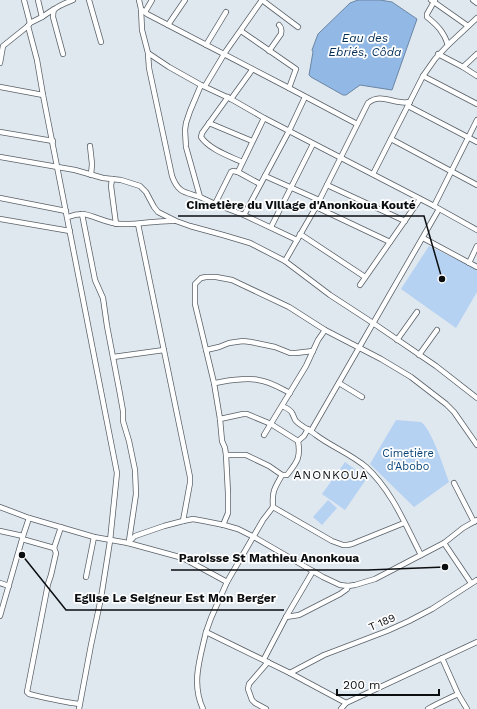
<svg xmlns="http://www.w3.org/2000/svg" width="477" height="709" font-family="'Work Sans',sans-serif">
<style>
.green{fill:#b6d2f3}
.water{fill:#92b9e5;stroke:#6a86a5}
.lines{fill:none;stroke-linecap:round;stroke-linejoin:round}
.minor-casing{stroke:#596067;stroke-width:6}
.minor{stroke:#fff;stroke-width:4.5}
.labels{text-anchor:middle;stroke-width:3.5;stroke-linejoin:round;paint-order:stroke}
.park-label{font-size:11px;fill:#054176;stroke:#fff}
.street-label{font-size:11px;fill:#0b0e10;stroke:#fff}
.water-label{font-size:12px;font-style:italic;fill:#042f57;stroke:#fff}
.neighbourhood-label{font-size:12px;letter-spacing:1px;fill:#0b0e10;stroke:#fff}
.leader{fill:none;stroke:#0b0e10;stroke-width:1.5}
.callout-dot{fill:#0b0e10;stroke:#fff;stroke-width:1.5}
.callout-label{font-size:12px;text-anchor:middle;font-weight:bold;fill:#0b0e10;stroke:#fff;stroke-width:3.5;stroke-linejoin:round;paint-order:stroke}
</style>
<rect width="100%" height="100%" fill="#dfe7ef"/>
<g class="green">
<polygon points="429,246 477,269 477,292 456,328 401,289"/>
<path d="M396 420 421 422C432 430 444 468 449 482L414 507 370 464Z"/>
<polygon points="345,462 367,478 345,510 322,494"/>
<polygon points="328,500 337,508 322,525 313,517"/>
</g>
<polygon class="water" points="358,0 380,0 392,2 417,19 392,90 360,85 346,95 343,95 311,77 309,75 313,52 312,50 318,34 350,3"/>
<g class="lines">
<defs>
<g id="minor">
<polyline points="24,0 30,23"/>
<polyline points="38,0 42,17"/>
<polyline points="89,0 101,42"/>
<polyline points="139,0 141,9 147,14 289,88 296,69 241,31"/>
<polyline points="262,0 298,27"/>
<polyline points="431,0 468,26"/>
<path d="M435 0 427 14V17C437 25 444 32 448 45"/>
<polyline points="473,0 477,3"/>
<polyline points="141,9 142,30 148,53 169,67 201,85 231,99 264,118 434,206 477,230"/>
<polyline points="145,12 152,0"/>
<polyline points="168,25 185,0"/>
<polyline points="28,26 37,60 43,95 117,473 110,541 101,598 91,645 79,709"/>
<polyline points="206,45 226,12"/>
<path d="M269 51 281 34C282 30 281 27 279 25"/>
<path d="M148 53 149 68 172 176C178 193 185 192 200 197"/>
<path d="M63 54 53 17C53 15 53 12 54 10 57 6 68 2 73 0"/>
<polyline points="438,54 463,67 477,76"/>
<polyline points="0,63 3,46 28,26 30,23 42,17 54,9"/>
<polyline points="463,67 477,54"/>
<polyline points="423,76 477,104"/>
<polyline points="201,85 190,111 186,123 185,130 186,147 200,197 215,204 244,215 297,240"/>
<polyline points="205,86 226,51 262,0"/>
<polyline points="0,87 43,95"/>
<polyline points="289,88 357,124"/>
<path d="M228 97 202 133 201 137C209 149 229 156 242 162"/>
<polyline points="231,99 252,70"/>
<polyline points="408,106 477,142"/>
<polyline points="209,123 252,141"/>
<polyline points="0,132 53,141"/>
<polyline points="391,139 477,185"/>
<polyline points="90,146 92,164 91,175"/>
<polyline points="0,157 75,170 103,178 121,180 140,186 146,192 154,207 158,212 176,221 190,226 223,235 250,243 285,261 330,295 373,323 436,366 477,398"/>
<polyline points="238,172 260,184"/>
<polyline points="373,174 423,76 435,59 448,45 477,18"/>
<polyline points="265,176 319,200"/>
<polyline points="112,179 111,186 116,224"/>
<polyline points="327,185 405,221"/>
<polyline points="0,198 66,211"/>
<polyline points="215,204 231,172 233,171 238,172 264,118"/>
<polyline points="434,206 477,120"/>
<polyline points="316,207 390,242"/>
<polyline points="82,214 95,280 103,298 107,326 120,394 123,411 123,421 129,441 135,470 136,494 129,541"/>
<polyline points="244,215 289,131 305,97"/>
<path d="M68 217C73 215 78 214 83 214 96 216 107 224 122 224 139 225 156 220 174 221"/>
<polyline points="0,219 70,231"/>
<polyline points="138,224 190,477 190,483 183,521"/>
<polyline points="271,227 313,144"/>
<polyline points="300,234 365,277"/>
<polyline points="423,238 477,267"/>
<path d="M285 261 316 207 368 103C379 94 389 101 400 102 404 103 407 102 410 102"/>
<polyline points="469,263 477,246"/>
<polyline points="360,285 420,199"/>
<polyline points="397,340 417,312"/>
<polyline points="206,350 219,347 229,343 243,341 251,342 275,347 290,353 296,353 313,351"/>
<polyline points="419,355 437,330"/>
<polyline points="113,357 164,350"/>
<path d="M214 383C227 381 245 377 258 380 269 381 280 388 290 393"/>
<polyline points="339,383 362,397"/>
<path d="M282 406C286 408 290 409 292 413 294 416 294 419 296 421 302 427 310 430 316 435 332 447 351 454 366 467 392 491 405 524 421 555"/>
<polyline points="220,419 222,441 225,448 226,455 228,493 228,513 223,525"/>
<polyline points="311,431 439,209"/>
<polyline points="264,435 306,366 318,340 325,330"/>
<polyline points="298,441 271,424 247,414 243,414 220,419 214,383 195,304 195,284 201,278 206,277 216,277 232,280 289,307 325,330 381,359 411,377 446,404 454,412 477,445"/>
<polyline points="298,441 304,436 308,429"/>
<path d="M226 455H246L269 466 282 475H287C297 462 301 458 298 441"/>
<path d="M282 475C274 489 272 491 273 507L263 520 227 582 211 618 206 632 290 673 346 703"/>
<polyline points="454,483 474,522"/>
<polyline points="0,507 29,518 94,537 128,543 183,558 227,582"/>
<polyline points="273,507 332,541 343,545 347,545 352,544 404,523"/>
<path d="M61 527 54 548 56 553 51 575 48 584 27 692 29 694C46 698 62 702 79 704"/>
<polyline points="0,531 23,536"/>
<polyline points="22,539 54,548"/>
<polyline points="128,543 135,536 164,526 183,521 193,519 204,521 224,525 238,529 254,537 323,577 340,585 348,586 355,585 375,579 444,543 463,528 477,520"/>
<polyline points="444,543 471,583"/>
<polyline points="86,577 94,537"/>
<polyline points="0,583 9,586"/>
<polyline points="0,616 23,536 29,518"/>
<polyline points="286,617 299,615 340,594 347,589 348,586"/>
<polyline points="442,658 458,694"/>
<polyline points="264,659 286,617 313,571"/>
<polyline points="290,673 324,655 387,631 409,621 432,609 477,580"/>
<path d="M203 709C191 683 200 659 206 632"/>
<polyline points="266,709 255,703 252,700 248,689 249,684 268,662"/>
<polyline points="341,709 346,703 477,642"/>
<path d="M428 709C438 703 448 699 458 694L467 709"/>
</g>
</defs>
<use href="#minor" class="minor-casing"/>
<use href="#minor" class="minor"/>
</g>
<g class="labels">
<g class="park-label">
<text x="408" y="457">Cimetière<tspan x="408" dy="13">d'Abobo</tspan></text>
</g>
<g class="street-label">
<text transform="translate(382 622) rotate(-23)" y="4">T 189</text>
</g>
<g class="water-label">
<text x="365" y="42">Eau des<tspan x="365" dy="14">Ebriés, Côda</tspan></text>
</g>
<g class="neighbourhood-label">
<text x="331" y="479">ANONKOUA</text>
</g>
</g>
<path class="leader" d="M442 279L424 216H178M445 567L368 570H171M22 555L66 610H284"/>
<g class="callout-dot">
<circle cx="442" cy="279" r="4"/>
<circle cx="445" cy="567" r="4"/>
<circle cx="22" cy="555" r="4"/>
</g>
<g class="callout-label">
<text x="301" y="209">Cimetière du Village d'Anonkoua Kouté</text>
<text x="269" y="562">Paroisse St Mathieu Anonkoua</text>
<text x="175" y="602">Eglise Le Seigneur Est Mon Berger</text>
</g>
<path d="M337 689v6h102v-6" fill="none" stroke="#0b0e10" stroke-width="2"/>
<text x="343" y="689" font-size="12" fill="#0b0e10" stroke="#ffffff" stroke-width="3" paint-order="stroke">200 m</text>
</svg>
